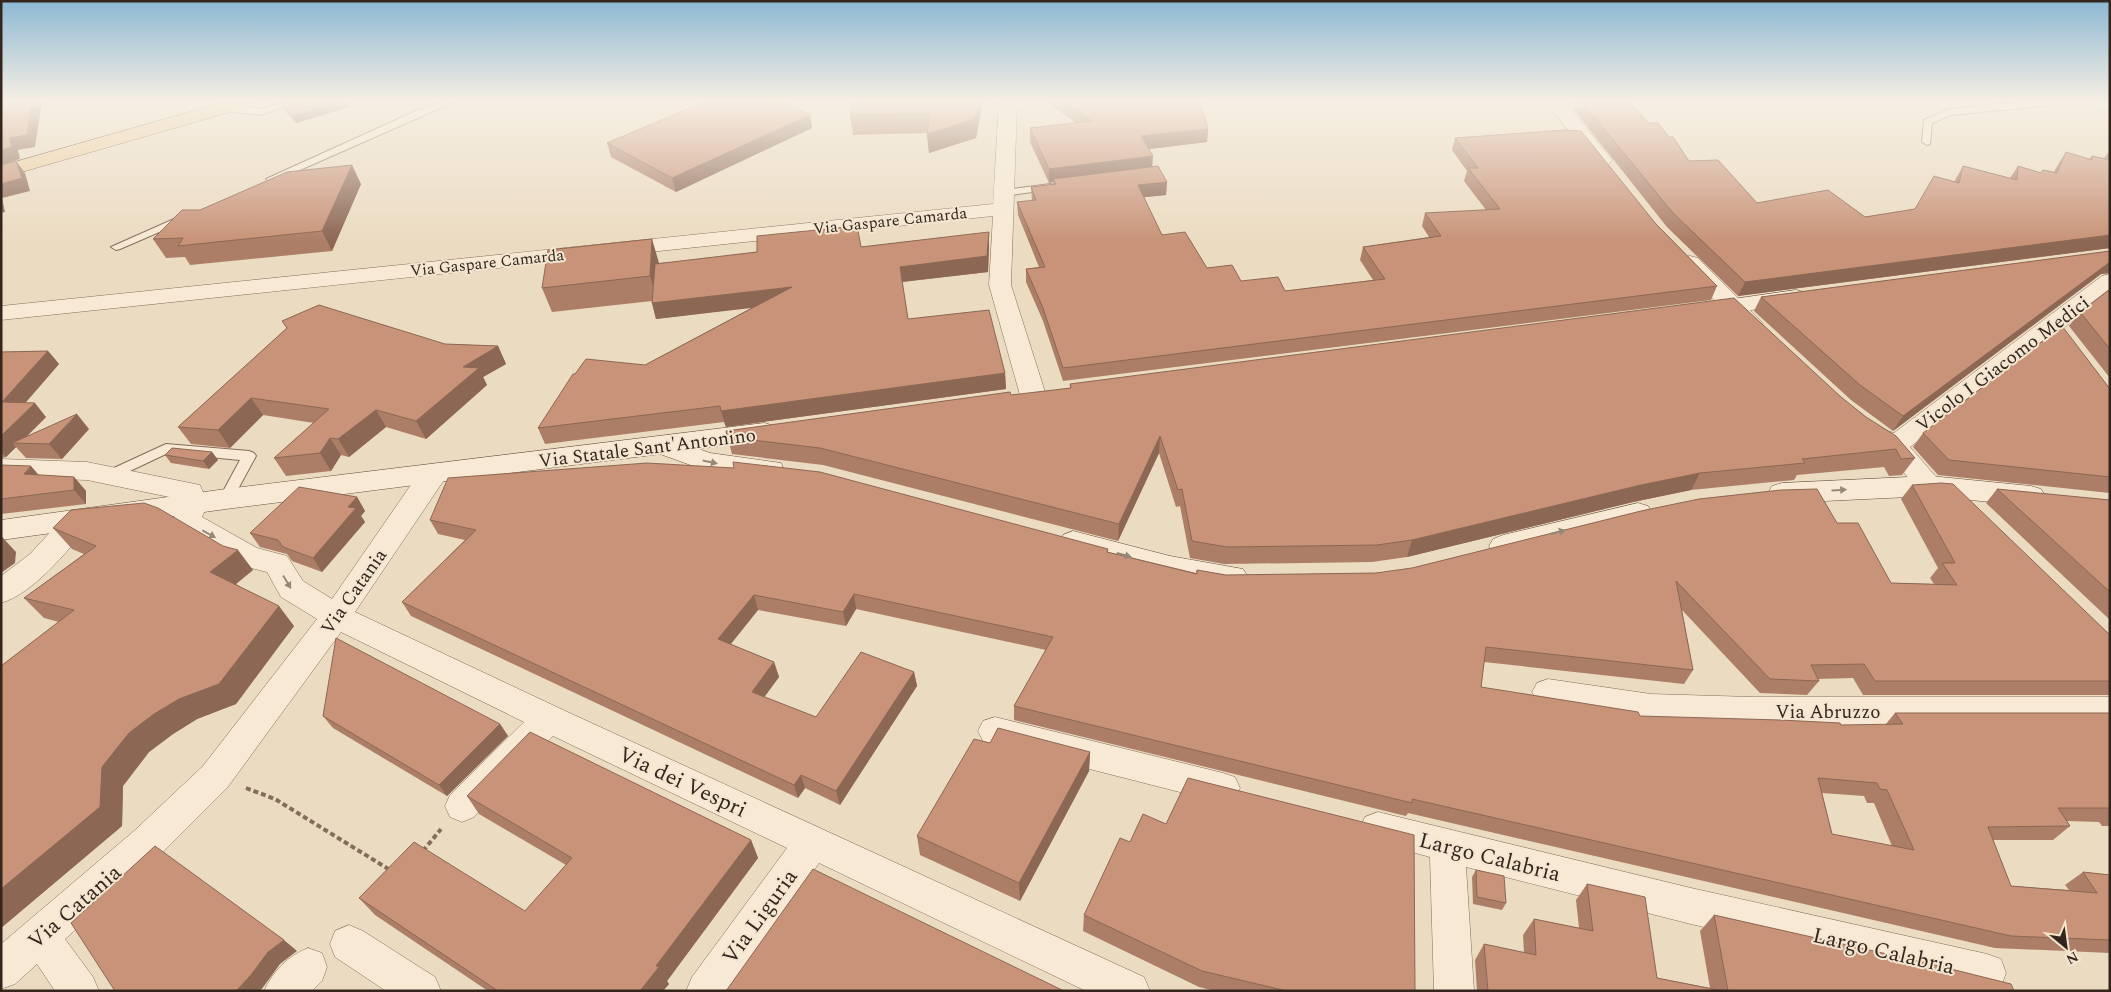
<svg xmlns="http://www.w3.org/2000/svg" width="2111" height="992" font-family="Spectral,serif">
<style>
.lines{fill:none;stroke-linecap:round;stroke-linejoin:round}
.lane-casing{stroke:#846d5a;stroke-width:2}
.street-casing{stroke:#846d5a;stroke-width:1}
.secondary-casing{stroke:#654e3d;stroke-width:1}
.primary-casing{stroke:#513c2e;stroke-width:1}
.path{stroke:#846d5a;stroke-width:4;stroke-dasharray:5 3;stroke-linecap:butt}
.lane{fill:#f7e9d3;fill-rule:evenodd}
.street{fill:#f7e9d3;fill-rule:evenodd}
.secondary{fill:#f7e9d3;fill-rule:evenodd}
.primary{fill:#edcd9a;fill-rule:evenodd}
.wall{fill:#ac7e67;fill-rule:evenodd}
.shaded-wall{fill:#8c6754}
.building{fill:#c89378;stroke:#8c6754;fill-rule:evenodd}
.oneway{fill:#968878}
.labels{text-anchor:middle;stroke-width:4;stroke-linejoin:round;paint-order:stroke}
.far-street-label{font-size:16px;fill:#34261d;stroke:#f3e6d0}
.street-label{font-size:19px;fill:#34261d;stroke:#f3e6d0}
.near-street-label{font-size:22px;fill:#34261d;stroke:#f3e6d0}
</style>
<rect width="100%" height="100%" fill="#ebdbc1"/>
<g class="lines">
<defs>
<g id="lane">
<polygon points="284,102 298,102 260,115 225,111 220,108 225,105 260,109"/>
<polygon points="441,102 454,102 275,181 271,182 266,179 418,110"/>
<polygon points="2023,102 2057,102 2053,105 1951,115 1932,123 1930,144 1927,145 1922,142 1924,120 1949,109"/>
<polygon points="1050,184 1054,185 1054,189 1004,196 999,193 1004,190"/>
<polygon points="183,215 187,216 188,218 187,220 120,249 116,250 111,247"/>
<polygon points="166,444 249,451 254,453 256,456 231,502 221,502 219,499 240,460 168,453 113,479 103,479 101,476 103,473"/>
</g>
<g id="street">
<polygon points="999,102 1017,102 1011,285 1046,395 1042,401 1033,403 1024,401 1020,395 989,285 993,216 1,320 1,306 993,204"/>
<polygon points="1546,102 1565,102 1609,156 1612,160 1609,164 1602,166 1595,164"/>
<polygon points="2085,102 2110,102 2110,111 2088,106"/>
<polygon points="1690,256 1698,258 1759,319 1763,324 1759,329 1751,331 1743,329 1682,268 1679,263 1682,258"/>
<polygon points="2110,274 2110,292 1910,447 1944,486 1940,493 1930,496 1920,493 1898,465 1875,445 1871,439 1875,433 1884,430 1894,433 2102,276"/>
<polygon points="1,459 87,462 200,485 208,504 202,517 257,548 287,556 303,581 332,599 424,466 434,464 444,466 447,473 444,480 355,612 561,709 1144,977 1150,991 1086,991 819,863 730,991 686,991 692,977 787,848 553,736 474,817 462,822 450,817 445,806 450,795 524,722 341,632 227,788 160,855 65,939 93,977 99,991 55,991 37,964 15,984 1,989 1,944 134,831 203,766 317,619 281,597 267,572 239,565 176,528 172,521 180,504 179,499 87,480 1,477"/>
<path d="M78 510 88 513 92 520 88 527C66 552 34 593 1 603V576L30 554 68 513Z"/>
<polygon points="1548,679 1651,694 1752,697 2110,697 2110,725 1752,725 1651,722 1548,705 1537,701 1532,692 1537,683"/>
<polygon points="995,717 1223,773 1235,777 1240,788 1235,799 1223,803 995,745 983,741 978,731 983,721"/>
<polygon points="1378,812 1691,888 1987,954 2001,959 2006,973 2001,987 1991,991 1980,991 1691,924 1466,867 1474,991 1434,991 1430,857 1365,839 1360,828 1365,817"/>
<polygon points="349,925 363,931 435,977 441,991 386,991 335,957 330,944 335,931"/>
<path d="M308 948 322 953 327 967 322 981 312 991H264C273 971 288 956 308 948Z"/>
</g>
<g id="secondary">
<polygon points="1796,290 1804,292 1807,297 1804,302 1705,317 1697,315 1693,310 1697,305 1705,303"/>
<polygon points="765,423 774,426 778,432 774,438 699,449 710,453 781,463 784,470 781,477 771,479 707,471 660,454 226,509 1,540 1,520 226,489"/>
<polygon points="1930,476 2031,486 2041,489 2045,496 2041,503 2031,506 1930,496 1782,503 1772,500 1768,493 1772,486 1782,483"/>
<polygon points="1638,503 1648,506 1652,513 1648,520 1503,557 1493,553 1489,546 1493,539 1503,535"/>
<polygon points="1073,531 1170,556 1243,569 1248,577 1243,585 1233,588 1170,578 1063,549 1059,542 1063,535"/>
</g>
<polygon id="primary" points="225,102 254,102 251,106 1,178 1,166"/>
</defs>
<use href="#lane" class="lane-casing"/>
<use href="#street" class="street-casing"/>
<use href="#secondary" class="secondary-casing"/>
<use href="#primary" class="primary-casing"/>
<g class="path">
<polyline points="246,788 275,799 390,870"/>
<polyline points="423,851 441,829"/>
</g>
<use href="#lane" class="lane"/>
<use href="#street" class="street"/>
<use href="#secondary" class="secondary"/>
<use href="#primary" class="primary"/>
</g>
<g class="wall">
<polygon points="280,102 347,102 349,107 296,123 283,109"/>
<polygon points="983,102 976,138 929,153 927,133 853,135 850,115"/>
<polygon points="1047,102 1200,102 1208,129 1207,142 1149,149 1152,167 1167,182 1166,195 1144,197 1162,235 1207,268 1241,281 1285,291 1373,280 1360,260 1363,247 1429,237 1422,226 1425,213 1486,210 1464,181 1467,171 1452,150 1455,138 1656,224 1717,286 1711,300 1063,381 1043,321 1026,282 1026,269 1039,267 1018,215 1017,202 1032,201 1031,187 1053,184 1053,182 1049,183 1030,142 1030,128 1076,123"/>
<polygon points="1573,102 1629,102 1649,123 1669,137 1689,161 1757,203 1865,217 1915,209 1954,182 1963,166 2010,178 2018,166 2041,173 2043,170 2054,172 2057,166 2066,152 2089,159 2092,156 2104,158 2110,150 2110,248 1738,296 1667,227 1574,110 1575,105"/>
<polygon points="812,128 676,192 611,157 607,143"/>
<polygon points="361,184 332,251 190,265 185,257 166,258 153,239 200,210"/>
<polygon points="989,232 989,248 988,272 902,282 908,319 1005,373 1006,389 726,427 724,422 545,444 538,428 575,374 645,365 753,307 656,319 652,303 652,301 552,312 542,288 659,263 861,247"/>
<polygon points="2110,251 2110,273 2101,274 1893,431 1851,400 1754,311 1761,297"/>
<polygon points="2110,289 2110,378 2069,326 2080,312"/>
<polygon points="282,321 445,344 498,346 506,364 483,377 487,385 426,439 386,427 349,457 341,455 331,471 286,476 274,458 314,423 263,415 230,448 191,444 178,427 287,328"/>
<polygon points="48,351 59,364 25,403 46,417 26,437 89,429 62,459 26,458 16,447 6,457 1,458 1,352"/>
<polygon points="1070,384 1841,397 1915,458 1902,475 1889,476 1884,467 1797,475 1794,480 1691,490 1633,502 1407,557 1372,562 1224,564 1190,558 1180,506 1176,507 1159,453 1118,541 823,465 732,454 726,431 1070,388"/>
<polygon points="2110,389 2110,493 1938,475 1913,447 1923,433"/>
<polygon points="212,452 218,460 209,469 171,463 165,455"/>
<polygon points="1,465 38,475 74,477 86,491 86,504 1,514"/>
<path d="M1912 485 2110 635V695H1863L1853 678 1818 679 1819 681 1807 695 1760 693 1682 610 1693 670 1684 684 1484 662 1481 687 1640 716 1841 725H1885L1895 713H2110V826H2102L2099 822 2067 821 2070 826 2053 840H1993L2011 886 2069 890 2065 885 2083 872 2110 875V953L1995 948 1408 813 1406 816 1014 720V706L1046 650 856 609 846 626 758 610 730 644 774 662 779 677 764 697 816 717 914 672 917 686 840 805 805 788 798 798 411 616 402 602 465 540 438 534 430 520 1108 549V552L1196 573 1197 570 1226 575 1376 573 1837 523 1891 583 1934 584 1930 578 1938 568 1901 499ZM1822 793 1864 796 1867 803H1874L1892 846 1832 834Z"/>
<polygon points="1997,489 2110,500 2110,620 1986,503"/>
<polygon points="357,497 365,511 361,516 365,522 322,572 292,561 287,554 260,547 250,533"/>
<polygon points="53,528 253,570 236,584 294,626 236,704 197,719 173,734 149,752 123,786 122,826 1,928 1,666 59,622 44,618 24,598 84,554 72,549"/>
<polygon points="323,716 500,724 508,736 447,796 333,728"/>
<polygon points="990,743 1090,752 1089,771 1020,901 920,855 917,836"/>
<polygon points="467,796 751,840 758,858 667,981 669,984 663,991 488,991 375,915 359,898 525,911 566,865 479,814"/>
<polygon points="1476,870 1506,903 1502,910 1473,904 1472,877"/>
<polygon points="1587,884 1657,978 1710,988 1700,931 1714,915 2014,991 1477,991 1475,960 1484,944 1524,953 1523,935 1534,919 1579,928 1576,900"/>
<polygon points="1084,915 1415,991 1215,991 1199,987 1083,931"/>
</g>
<g class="shaded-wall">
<polygon points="32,102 42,102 35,147 18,150 20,159 1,165 1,150"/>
<polygon points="339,102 347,102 349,107 296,123 293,116"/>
<polygon points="978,102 983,102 976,138 929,153 927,134"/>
<polygon points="810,115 812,128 676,192 672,178"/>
<polygon points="1208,129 1207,142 1141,150 1141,136"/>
<polygon points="1153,156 1152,170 1053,179 1053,182 1049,183 1049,169"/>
<polygon points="16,161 25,173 30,191 2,198 5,212 1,213 1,184"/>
<polygon points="352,165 361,184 332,251 322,231"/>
<polygon points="1167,182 1166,195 1137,198 1138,185"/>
<polygon points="989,232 989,248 988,272 901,282 900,267"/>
<polygon points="2110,235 2110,248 1738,296 1745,282"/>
<polygon points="652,239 659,263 658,301 650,276"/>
<polygon points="2110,262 2110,273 2101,274 1893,431 1903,416"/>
<polygon points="792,287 795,303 656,319 652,303"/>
<polygon points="498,346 506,364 483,377 487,385 426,439 416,421 463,367"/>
<polygon points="48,351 59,364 14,416 2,402"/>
<polygon points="1005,373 1006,389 726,427 721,411"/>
<polygon points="251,398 263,415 230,448 218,430"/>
<polygon points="35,403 46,417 20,443 12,443 16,447 6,457 1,452 1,436"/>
<polygon points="376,410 386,427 349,457 338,439"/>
<polygon points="77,414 89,429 62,459 49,444"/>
<polygon points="1160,436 1159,453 1118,541 1119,524"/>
<polygon points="330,438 341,455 331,471 320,453"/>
<polygon points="212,452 218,460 209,469 203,461"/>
<polygon points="31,466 43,480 24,474"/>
<polygon points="1700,473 1691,490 1633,502 1407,557 1412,540 1641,485"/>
<polygon points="74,477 86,491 86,504 74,490"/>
<polygon points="357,497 365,511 361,516 365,522 322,572 313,558 348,507"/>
<polygon points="3,538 16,552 15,563 1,573 1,549"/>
<polygon points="238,550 253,570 226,592 210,572"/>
<polygon points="854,594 856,609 846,626 843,612"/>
<polygon points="754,595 758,610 723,654 718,639"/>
<polygon points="279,606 294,626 236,704 197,719 173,734 149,752 123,786 122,826 1,928 1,889 102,767 129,733"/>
<polygon points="774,662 779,677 757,707 752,692"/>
<polygon points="914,672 917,686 840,805 836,791"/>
<polygon points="500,724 508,736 447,796 439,785"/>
<polygon points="1090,752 1089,771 1020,901 1019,883"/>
<polygon points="801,775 805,788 798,798 794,785"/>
<polygon points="751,840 758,858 667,981 669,984 663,991 640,991 656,966"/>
<polygon points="284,940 297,951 280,964 264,986 260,991 236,991 268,952"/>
</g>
<g class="building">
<polygon points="1,102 32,102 27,135 9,138 12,147 1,150"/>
<polygon points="280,102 339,102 293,116"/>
<polygon points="704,102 783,102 810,115 672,178 607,143"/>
<polygon points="853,102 978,102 975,119 927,134 930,114 850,115"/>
<polygon points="1066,102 1200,102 1208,129 1141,136 1153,156 1049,169 1030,128 1092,121"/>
<polygon points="1582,102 1629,102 1649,123 1658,123 1669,137 1673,137 1689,161 1718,160 1757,203 1828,190 1865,217 1915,209 1934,176 1959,183 1963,166 2017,180 2018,166 2041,173 2043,170 2057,173 2066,152 2092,160 2092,156 2110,160 2110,235 1745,282 1673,213"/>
<polygon points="1566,130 1581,131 1656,224 1717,286 1063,368 1043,308 1026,269 1045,267 1017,202 1036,200 1031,187 1056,184 1053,179 1158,166 1167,182 1138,185 1162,235 1185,232 1207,268 1232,265 1241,281 1278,277 1285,291 1385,279 1363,247 1441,236 1425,213 1500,209 1468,168 1478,168 1455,138"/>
<polygon points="16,161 22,178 1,184 1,165"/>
<polygon points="352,165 322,231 178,246 183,238 153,239 182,210 200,210 287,172"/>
<polygon points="857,226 861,247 989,232 987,256 900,267 908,319 989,310 1005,373 721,411 720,406 538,428 573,374 575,374 586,359 645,365 792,287 652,303 655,264 757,252 757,236"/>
<polygon points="652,239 650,276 542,288 548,250"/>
<polygon points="2110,251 2110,262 1903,416 1860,385 1761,297"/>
<polygon points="2110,289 2110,349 2080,312"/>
<polygon points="1734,298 1841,397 1866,417 1896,436 1915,458 1901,459 1896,449 1802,459 1805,463 1700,473 1641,485 1412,540 1377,545 1227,547 1192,541 1182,489 1178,490 1160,436 1119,524 820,448 727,437 726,431 1010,392 1011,395 1071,388 1070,384"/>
<polygon points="319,305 445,344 498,346 463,367 479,368 416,421 376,410 338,439 330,438 320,453 274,458 329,409 251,398 218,430 178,427 287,328 282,321"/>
<polygon points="2062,326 2110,389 2110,477 1949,460 1923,433"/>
<polygon points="48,351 2,402 35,403 1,436 1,352"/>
<polygon points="77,414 49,444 12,443"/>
<polygon points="172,448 212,452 203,461 165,455"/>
<path d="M733 462 820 472 1108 549 1107 552 1197 574V570L1226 575 1376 573 1412 568 1641 511 1699 499 1781 490 1817 489 1837 523H1858L1891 583 1957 585 1942 563H1955L1912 485 1941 483 1953 484 2110 635V681H1875L1864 664 1811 665 1819 681 1770 679 1676 581 1693 670 1486 647 1481 687 1638 712 1640 716 1780 720 1840 723 1841 725 1903 724 1895 713H2110V808H2058L2070 826 1988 827 2011 886 2097 893 2083 872 2110 875V940L2011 936 1412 799V803L1014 706 1053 637 854 594 843 612 754 595 718 639 774 662 752 692 816 717 861 652 914 672 836 791 801 775 794 785 402 602 476 530 430 520 448 478 647 463 734 468ZM1818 778 1877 783 1880 789 1887 790 1914 850 1832 834Z"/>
<polygon points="1,465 31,466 24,474 74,477 74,490 1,499"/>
<polygon points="299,487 357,497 348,507 356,508 313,558 283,547 278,540 250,533"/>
<polygon points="1997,489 2110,500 2110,592"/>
<polygon points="144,503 158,508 223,546 238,550 210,572 279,606 219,684 179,699 154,714 129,733 102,767 100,807 1,889 1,666 74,610 24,598 96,546 53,528 71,510"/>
<polygon points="1,537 3,538 2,549 1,549"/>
<polygon points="336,638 500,724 439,785 323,716"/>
<polygon points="998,728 1090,752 1019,883 917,836 974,739 990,743"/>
<polygon points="530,732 751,840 656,966 659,967 640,991 498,991 359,898 414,842 525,911 572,858 467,796"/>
<polygon points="1188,778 1414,835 1415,991 1287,991 1202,971 1084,915 1120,838 1130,842 1143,814 1166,824"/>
<polygon points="155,846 284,940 268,952 251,975 236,991 115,991 71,923"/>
<polygon points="813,869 1064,991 726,991"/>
<polygon points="1476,870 1504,876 1506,903 1477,897"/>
<polygon points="1587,884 1645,897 1657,978 1723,991 1488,991 1484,944 1536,955 1534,919 1593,931"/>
<polygon points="1714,915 1927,963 2011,984 2014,991 1728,991"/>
</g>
<defs><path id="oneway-solid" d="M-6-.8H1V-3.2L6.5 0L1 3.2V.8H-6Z" transform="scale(1.25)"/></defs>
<g class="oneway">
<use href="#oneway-solid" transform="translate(710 462) rotate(12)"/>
<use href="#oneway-solid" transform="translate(1839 490) rotate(-3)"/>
<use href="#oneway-solid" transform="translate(1558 532) rotate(-15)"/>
<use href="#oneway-solid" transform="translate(209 534) rotate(29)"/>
<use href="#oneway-solid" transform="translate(1124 555) rotate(15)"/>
<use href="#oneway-solid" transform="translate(287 582) rotate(59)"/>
</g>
<linearGradient id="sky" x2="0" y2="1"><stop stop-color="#8cb8d3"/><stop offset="0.42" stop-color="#f6efe3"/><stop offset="1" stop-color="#f6efe3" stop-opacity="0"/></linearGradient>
<rect width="2111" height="241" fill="url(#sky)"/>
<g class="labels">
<g class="far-street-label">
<text transform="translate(890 220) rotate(-6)" y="6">Via Gaspare Camarda</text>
<text transform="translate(487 262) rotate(-6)" y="6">Via Gaspare Camarda</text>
</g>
<g class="street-label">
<text transform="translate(2002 363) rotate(-37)" y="7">Vicolo I Giacomo Medici</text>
<text transform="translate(647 447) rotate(-7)" y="7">Via Statale Sant'Antonino</text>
<text transform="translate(353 591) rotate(-55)" y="7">Via Catania</text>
<text x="1828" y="718">Via Abruzzo</text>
</g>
<g class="near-street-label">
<text transform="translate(683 781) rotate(25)" y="8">Via dei Vespri</text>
<text transform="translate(1490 856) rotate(14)" y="8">Largo Calabria</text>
<text transform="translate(74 906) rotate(-41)" y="8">Via Catania</text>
<text transform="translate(759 916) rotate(-54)" y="8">Via Liguria</text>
<text transform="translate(1884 950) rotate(13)" y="8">Largo Calabria</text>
</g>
</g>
<rect width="2111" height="992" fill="none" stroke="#34261d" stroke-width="5"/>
<g transform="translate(2066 947) rotate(151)" stroke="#f3e6d0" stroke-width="4" paint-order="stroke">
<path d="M0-4L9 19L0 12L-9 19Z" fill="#34261d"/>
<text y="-8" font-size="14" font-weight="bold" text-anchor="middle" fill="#34261d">N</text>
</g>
</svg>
